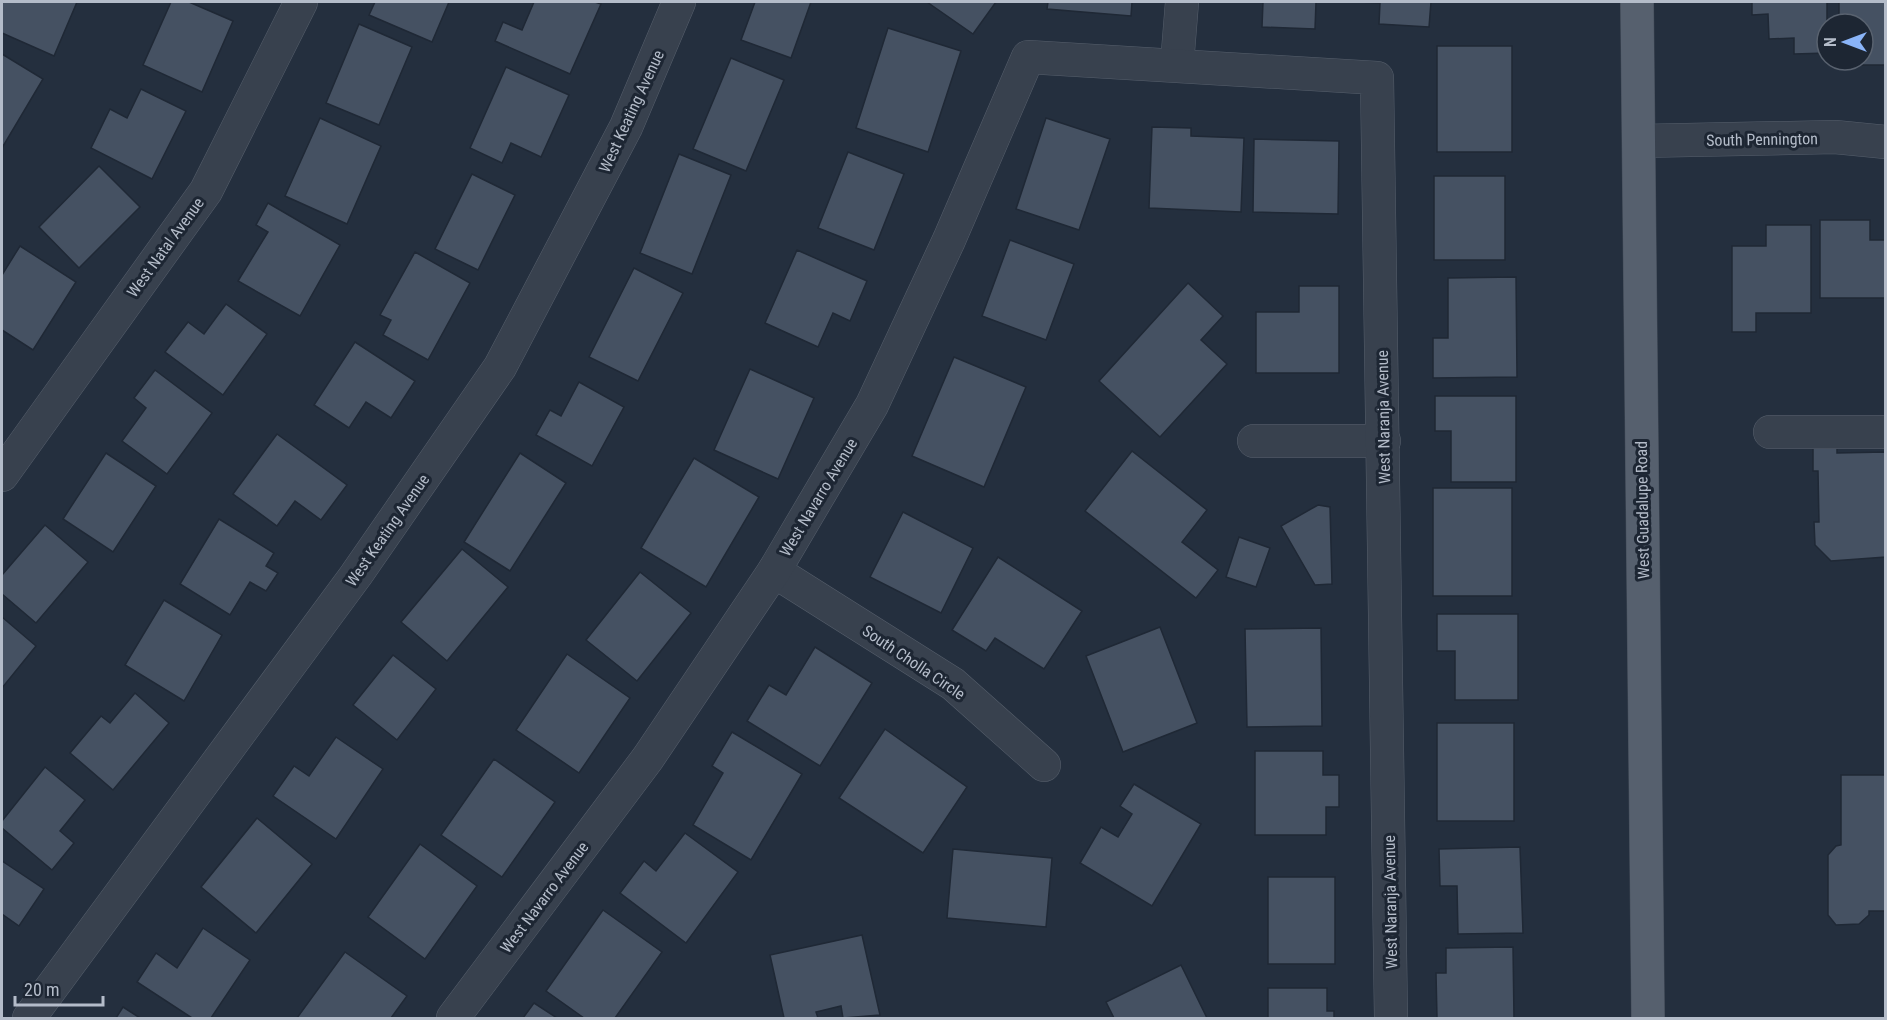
<svg xmlns="http://www.w3.org/2000/svg" width="1887" height="1020" font-family="'Roboto Condensed',sans-serif">
<style>
.building{fill:#455162;stroke:#1f2835;stroke-width:1.5}
.lines{fill:none;stroke-linecap:round;stroke-linejoin:round}
.minor-casing{stroke:#565f6c;stroke-width:34}
.major-casing{stroke:#414a57;stroke-width:34}
.minor{stroke:#38414e;stroke-width:33}
.major{stroke:#56606e;stroke-width:33}
.labels{text-anchor:middle;stroke-width:6;stroke-linejoin:round;paint-order:stroke}
.street-label{font-size:16px;fill:#b4bcc9;stroke:#1d2633}
</style>
<rect width="100%" height="100%" fill="#242f3e"/>
<g class="building">
<polygon points="2,2 77,2 54,56 2,33"/>
<polygon points="171,2 189,2 233,21 202,92 143,65"/>
<polygon points="375,2 449,2 432,42 369,15"/>
<polygon points="534,2 595,2 601,4 570,74 495,41 503,22 522,30"/>
<polygon points="755,2 811,2 791,58 741,40"/>
<polygon points="927,2 996,2 973,34"/>
<polygon points="1048,2 1132,2 1131,16 1047,9"/>
<polygon points="1263,2 1316,2 1315,29 1262,27"/>
<polygon points="1359,2 1431,2 1429,27 1379,24 1380,3"/>
<polygon points="1752,2 1827,2 1827,53 1794,54 1794,38 1769,39 1768,14 1752,15"/>
<polygon points="1839,2 1886,2 1886,65 1839,65 1839,60 1863,60 1863,24 1839,24"/>
<polygon points="359,24 412,47 379,125 326,103"/>
<polygon points="888,28 961,51 928,152 856,128"/>
<rect x="1437" y="46" width="75" height="106"/>
<polygon points="2,54 43,79 2,148"/>
<polygon points="731,58 784,80 746,171 693,149"/>
<polygon points="506,67 569,95 541,157 511,143 502,163 470,148"/>
<polygon points="141,89 186,111 152,179 91,148 110,109 127,118"/>
<polygon points="320,118 381,146 347,224 285,196"/>
<polygon points="1046,118 1110,139 1079,230 1016,209"/>
<polygon points="1152,127 1191,128 1191,136 1244,138 1241,212 1149,208"/>
<polygon points="1254,139 1339,141 1338,214 1253,212"/>
<polygon points="848,152 904,174 874,250 818,228"/>
<polygon points="679,154 731,175 692,274 640,253"/>
<polygon points="99,166 140,207 79,268 39,227"/>
<polygon points="472,174 515,195 478,270 435,249"/>
<rect x="1434" y="176" width="71" height="84"/>
<polygon points="268,203 340,245 300,316 238,281 268,232 256,225"/>
<polygon points="1820,220 1870,220 1870,240 1886,240 1886,298 1820,298"/>
<polygon points="1766,225 1811,225 1811,313 1756,313 1756,332 1732,332 1732,246 1766,246"/>
<polygon points="1010,240 1074,264 1046,340 982,316"/>
<polygon points="20,246 76,282 33,350 2,330 2,275"/>
<polygon points="797,250 867,281 850,321 833,313 818,347 765,323"/>
<polygon points="415,252 470,283 428,360 383,335 391,320 380,315"/>
<polygon points="634,268 683,293 638,381 589,357"/>
<polygon points="1516,277 1517,377 1433,378 1433,338 1448,338 1448,278"/>
<polygon points="1188,283 1223,316 1201,340 1227,364 1160,437 1099,381"/>
<polygon points="1299,286 1339,286 1339,373 1256,373 1256,312 1299,312"/>
<polygon points="226,304 267,334 223,395 165,352 188,322 204,334"/>
<polygon points="355,342 415,381 391,418 366,402 349,428 314,405"/>
<polygon points="954,357 1026,387 984,487 912,456"/>
<polygon points="750,369 814,398 778,479 714,450"/>
<polygon points="155,370 212,413 167,474 122,441 146,408 134,398"/>
<polygon points="579,382 624,407 592,466 536,435 550,410 561,416"/>
<polygon points="1435,396 1516,396 1516,482 1451,482 1451,431 1435,431"/>
<polygon points="277,434 347,485 321,520 295,501 277,526 233,494"/>
<polygon points="1837,445 1837,453 1886,452 1886,557 1831,561 1815,545 1814,522 1819,522 1818,471 1813,471 1813,446"/>
<polygon points="1132,451 1207,510 1182,542 1218,570 1196,598 1085,511"/>
<polygon points="106,453 156,486 113,552 63,519"/>
<polygon points="520,453 566,483 510,571 464,542"/>
<polygon points="694,458 759,497 706,587 641,548"/>
<rect x="1433" y="488" width="79" height="108"/>
<polygon points="1318,505 1330,507 1332,584 1315,585 1281,526"/>
<polygon points="903,512 973,548 941,613 870,577"/>
<polygon points="219,519 274,553 266,566 278,573 266,591 250,582 230,615 180,584"/>
<polygon points="45,525 88,562 36,623 2,594 2,575"/>
<polygon points="1239,537 1270,548 1256,587 1226,577"/>
<polygon points="462,549 508,587 447,661 401,622"/>
<polygon points="998,557 1082,611 1044,669 995,638 986,651 952,630"/>
<polygon points="640,572 691,613 637,681 586,640"/>
<polygon points="164,600 222,635 184,701 125,665"/>
<polygon points="1437,614 1518,614 1518,700 1455,700 1455,651 1437,651"/>
<polygon points="2,617 36,646 2,688"/>
<polygon points="1160,627 1197,723 1123,752 1086,656"/>
<polygon points="1321,628 1322,726 1247,727 1245,629"/>
<polygon points="815,647 872,683 820,766 747,721 769,685 786,695"/>
<polygon points="567,654 630,698 579,773 516,730"/>
<polygon points="393,655 436,689 397,740 353,705"/>
<polygon points="135,693 169,723 113,790 70,753 101,716 110,723"/>
<rect x="1437" y="723" width="77" height="98"/>
<polygon points="885,729 967,787 923,853 839,798"/>
<polygon points="732,732 802,774 751,860 693,825 723,773 712,766"/>
<polygon points="336,737 383,769 336,839 273,796 294,766 309,776"/>
<polygon points="1255,751 1323,751 1323,775 1339,775 1339,807 1326,807 1326,835 1255,835"/>
<polygon points="494,759 555,802 502,877 441,835"/>
<polygon points="45,767 85,800 60,831 74,843 52,870 2,828 2,821"/>
<polygon points="1841,775 1886,775 1886,911 1869,911 1869,915 1859,924 1836,925 1828,915 1828,855 1836,846 1841,845"/>
<polygon points="1134,784 1201,824 1152,906 1080,863 1101,827 1118,837 1132,814 1120,806"/>
<polygon points="257,818 312,864 256,933 201,887"/>
<polygon points="685,833 738,872 686,943 620,893 644,861 656,871"/>
<polygon points="420,844 477,886 425,959 368,917"/>
<polygon points="1520,847 1523,933 1458,934 1457,886 1440,886 1439,849"/>
<polygon points="953,849 1052,858 1046,927 947,918"/>
<polygon points="2,861 44,889 19,926 2,914"/>
<rect x="1268" y="877" width="67" height="87"/>
<polygon points="603,910 662,952 615,1018 584,1018 546,991"/>
<polygon points="203,928 250,960 211,1018 192,1018 137,982 156,953 177,968"/>
<polygon points="862,935 880,1015 843,1018 841,1006 816,1012 818,1018 784,1018 770,955"/>
<polygon points="1513,947 1514,1018 1437,1018 1436,973 1446,973 1446,948"/>
<polygon points="345,952 407,996 391,1018 297,1018"/>
<polygon points="1181,965 1207,1018 1114,1018 1106,1002"/>
<polygon points="1268,988 1327,988 1327,1011 1334,1011 1334,1018 1268,1018"/>
<polygon points="534,1003 557,1018 523,1018"/>
<polygon points="123,1007 140,1018 116,1018"/>
</g>
<g class="lines">
<defs>
<g id="minor">
<polyline points="1177,64 1182,2"/>
<polyline points="1639,141 1835,137 1886,142"/>
<polyline points="1770,432 1886,432"/>
<polyline points="1254,441 1384,441"/>
<polyline points="2,475 206,191 301,2"/>
<polyline points="774,571 953,684 1044,765"/>
<polyline points="29,1018 356,575 500,367 626,127 679,2"/>
<polyline points="453,1018 648,758 774,571 872,405 949,240 1028,57 1377,78 1391,1018"/>
</g>
<polyline id="major" points="1637,2 1648,1018"/>
</defs>
<use href="#minor" class="minor-casing"/>
<use href="#major" class="major-casing"/>
<use href="#minor" class="minor"/>
<use href="#major" class="major"/>
</g>
<g class="labels">
<g class="street-label">
<text transform="translate(631 111) rotate(-65)" y="6">West Keating Avenue</text>
<text transform="translate(1762 139) rotate(-1)" y="6">South Pennington</text>
<text transform="translate(165 247) rotate(-54)" y="6">West Natal Avenue</text>
<text transform="translate(1383 417) rotate(-91)" y="6">West Naranja Avenue</text>
<text transform="translate(818 497) rotate(-59)" y="6">West Navarro Avenue</text>
<text transform="translate(1642 510) rotate(-91)" y="6">West Guadalupe Road</text>
<text transform="translate(387 530) rotate(-55)" y="6">West Keating Avenue</text>
<text transform="translate(914 662) rotate(34)" y="6">South Cholla Circle</text>
<text transform="translate(544 897) rotate(-53)" y="6">West Navarro Avenue</text>
<text transform="translate(1390 902) rotate(-91)" y="6">West Naranja Avenue</text>
</g>
</g>
<rect width="1887" height="1020" fill="none" stroke="#b4bcc9" stroke-width="6"/>
<g transform="translate(1845 42) rotate(270)"><circle r="28" fill="#1d2633" stroke="#59626f" stroke-width="1.5"/>
<path d="M0-4.5L10 22L0 15L-10 22Z" fill="#8ab4f8"/>
<text y="-9" font-size="16" font-weight="bold" text-anchor="middle" fill="#b4bcc9">N</text>
</g>
<path d="M15 996v9h88v-9" fill="none" stroke="#b4bcc9" stroke-width="3"/>
<text x="24" y="996" font-size="18" fill="#b4bcc9" stroke="#1d2633" stroke-width="4.5" paint-order="stroke">20 m</text>
</svg>
